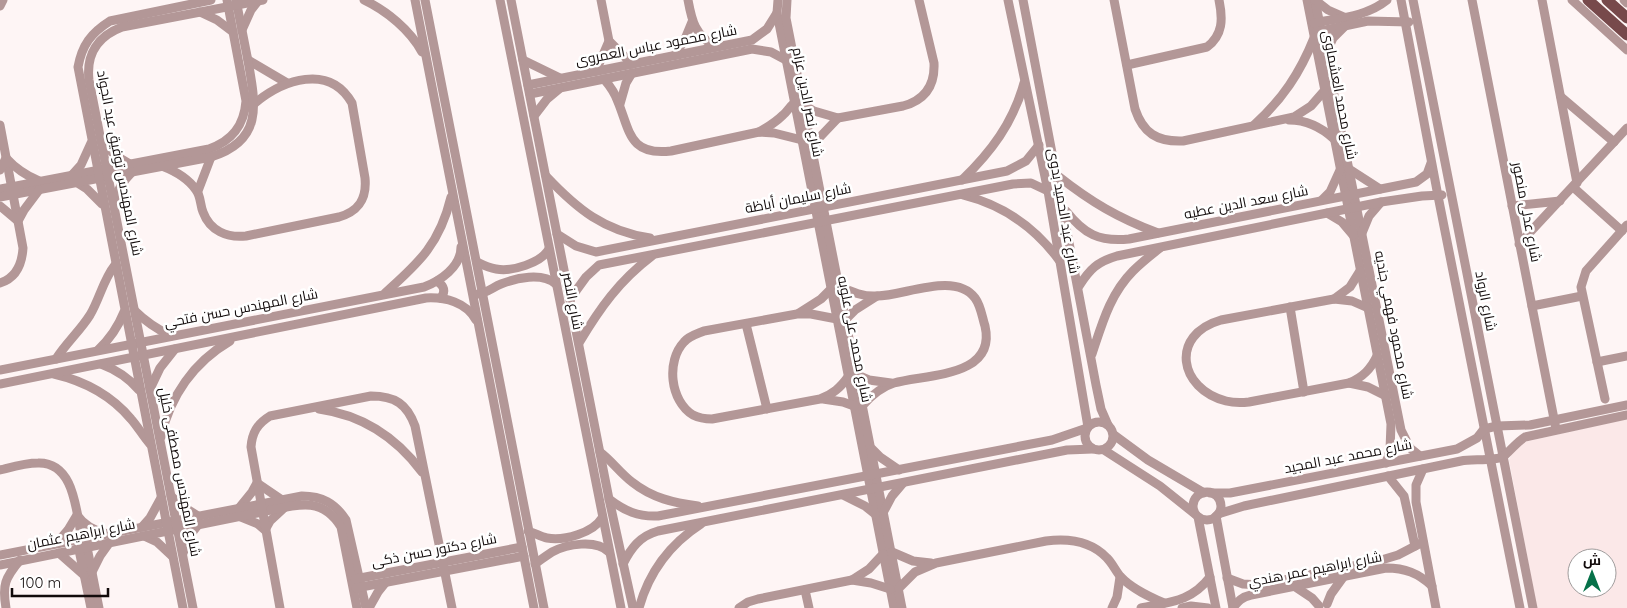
<svg xmlns="http://www.w3.org/2000/svg" width="1627" height="608" font-family="Quicksand,Cairo,sans-serif">
<style>
.built{fill:#fbe8e8;fill-rule:evenodd}
.lines{fill:none;stroke-linecap:round;stroke-linejoin:round}
.minor{stroke:#b39797;stroke-width:9}
.major{stroke:#77494b;stroke-width:11}
.labels{text-anchor:middle;stroke-width:5;stroke-linejoin:round;paint-order:stroke}
.street-label{font-size:14px;fill:#120b0b;stroke:#fff}
</style>
<rect width="100%" height="100%" fill="#fef5f5"/>
<path class="built" d="M1627 419V608H1537L1509 460 1512 453 1524 442ZM1577 558H1607V588H1577Z"/>
<g class="lines">
<g class="minor">
<path d="M364 0C387 11 410 30 422 52"/>
<polyline points="415,0 534,608"/>
<polyline points="425,0 544,608"/>
<polyline points="500,0 621,608"/>
<polyline points="511,0 609,499 633,608"/>
<polyline points="601,0 609,41 632,64"/>
<path d="M688 0C692 22 695 34 715 47"/>
<polyline points="778,0 777,13 894,608"/>
<polyline points="787,0 786,18 902,608"/>
<polyline points="1008,0 1048,191 1088,427"/>
<polyline points="1023,0 1096,385 1101,409 1108,425"/>
<path d="M1114 0 1135 109C1143 133 1157 142 1183 141L1294 117 1311 106 1325 90"/>
<polyline points="1307,0 1391,424 1390,450 1386,463"/>
<polyline points="1315,0 1401,430 1410,448 1420,456"/>
<polyline points="1315,0 1328,10 1344,17"/>
<polyline points="1401,0 1438,196 1520,608"/>
<polyline points="1413,0 1533,608"/>
<polyline points="1472,0 1556,429"/>
<polyline points="1542,0 1577,183"/>
<polyline points="1572,0 1627,50"/>
<polyline points="1624,0 1627,3"/>
<polyline points="0,6 3,0"/>
<polyline points="200,12 217,20 233,32"/>
<path d="M1314 23C1339 18 1366 17 1387 0"/>
<polyline points="242,30 251,10 258,1"/>
<polyline points="1316,32 1368,21 1409,22"/>
<polyline points="1326,54 1333,38 1345,26"/>
<polyline points="675,55 685,39 692,22"/>
<polyline points="248,60 287,83"/>
<polyline points="523,60 560,78"/>
<path d="M1127 65 1207 47C1223 35 1223 19 1219 0"/>
<polyline points="596,71 609,41"/>
<path d="M604 79C610 86 615 93 618 102 630 131 629 156 671 151L759 132 774 133 802 140"/>
<polyline points="528,85 752,40 767,29 777,13"/>
<polyline points="530,94 752,49 771,52 786,60"/>
<polyline points="1561,97 1614,142"/>
<polyline points="620,104 626,83 632,73"/>
<path d="M804 105 814 111 838 118 903 106C925 100 935 85 934 63L919 0"/>
<polyline points="534,116 547,99 559,89"/>
<path d="M1289 120C1307 120 1321 127 1334 139"/>
<path d="M0 125 23 248C22 264 16 278 0 283"/>
<path d="M1254 125C1282 100 1300 73 1314 38"/>
<path d="M759 132C768 127 776 122 783 115 788 111 791 104 797 101"/>
<polyline points="101,141 115,155 130,164"/>
<polyline points="812,149 819,138 838,118"/>
<path d="M162 166C175 171 188 178 196 190 201 196 200 205 203 212 210 231 227 238 246 236L339 217C359 211 367 199 365 178L352 103C329 63 283 80 255 103"/>
<polyline points="1349,169 1380,189"/>
<path d="M0 170 6 158C16 169 25 175 39 181"/>
<polyline points="72,175 81,165 91,143"/>
<path d="M546 176C577 209 604 231 650 238"/>
<path d="M1058 176C1091 202 1118 218 1158 233"/>
<path d="M962 180C991 152 1013 123 1024 83"/>
<polyline points="76,182 87,189 102,204"/>
<polyline points="1573,187 1622,231"/>
<path d="M0 189 209 149C232 141 244 126 246 101L227 0"/>
<polyline points="198,191 211,157"/>
<path d="M963 195C1003 205 1034 226 1059 260"/>
<path d="M0 197 211 157C263 141 256 105 248 61 244 41 240 21 236 0"/>
<polyline points="1322,200 1330,192 1340,170"/>
<path d="M114 202C117 190 123 181 132 172"/>
<polyline points="0,206 18,221 24,210 39,190"/>
<polyline points="1512,206 1560,201"/>
<path d="M1066 211C1084 234 1099 242 1129 239L1416 182 1427 174 1431 163"/>
<polyline points="1327,213 1342,222 1353,235"/>
<polyline points="1362,233 1369,216 1381,202"/>
<polyline points="557,234 576,246 596,252 1007,171 1026,161 1039,145"/>
<polyline points="1519,244 1627,128"/>
<path d="M477 262C483 265 489 268 496 269 512 272 541 263 549 249"/>
<path d="M437 281C444 286 446 291 441 298"/>
<path d="M1079 286C1090 269 1097 262 1117 256L1381 202 1422 196 1442 195"/>
<path d="M840 287C852 292 864 297 877 296 904 296 955 271 975 298 981 306 982 317 985 326 997 378 925 374 894 383 881 387 872 395 863 405"/>
<path d="M385 293C420 262 440 243 451 197"/>
<path d="M478 294C487 293 493 287 501 284 516 278 542 272 556 284"/>
<polyline points="570,299 586,277 599,265 1013,184 1031,183 1048,191"/>
<polyline points="1334,299 1350,287 1360,271"/>
<polyline points="1532,306 1582,296"/>
<polyline points="1290,307 1304,392"/>
<path d="M1368 308 1352 301 1334 299 1221 320C1169 335 1179 389 1226 401 1234 403 1241 403 1249 402L1349 383C1363 377 1371 369 1377 356"/>
<path d="M135 311C146 322 157 329 171 336"/>
<polyline points="799,313 821,299 831,289"/>
<path d="M837 319 811 314H797L704 331C697 334 689 336 684 342 666 361 670 401 693 415 699 418 705 419 712 419L820 399C833 394 840 388 848 377"/>
<polyline points="846,319 855,310 877,296"/>
<polyline points="746,324 767,409"/>
<path d="M579 343C600 308 619 281 652 256"/>
<path d="M98 350C111 338 118 327 124 312"/>
<path d="M1092 354C1102 324 1110 294 1133 271 1142 262 1151 255 1160 248"/>
<path d="M56 359C66 343 80 331 90 315 100 298 103 280 115 265"/>
<polyline points="1597,362 1627,356"/>
<path d="M101 364C117 370 128 377 139 390"/>
<path d="M0 370 424 287C440 281 461 267 461 247"/>
<path d="M54 374C84 381 111 395 131 419 138 427 143 436 150 444"/>
<polyline points="857,375 869,380 891,383"/>
<polyline points="1349,383 1368,387 1386,396"/>
<path d="M0 384 426 298C445 297 466 302 476 320"/>
<polyline points="150,389 160,368 175,349"/>
<polyline points="823,399 843,402 854,406"/>
<polyline points="1605,399 1581,287 1586,271 1627,225"/>
<path d="M319 409C362 415 396 437 422 472"/>
<circle cx="1099" cy="436" r="14"/>
<polyline points="1114,435 1148,460 1204,493"/>
<path d="M161 437C170 396 194 362 230 341"/>
<polyline points="872,449 880,457 899,470"/>
<polyline points="1104,450 1160,486 1195,514"/>
<path d="M600 452C612 461 620 473 632 482 652 498 674 503 698 506"/>
<polyline points="1423,469 1416,485 1416,502 1436,608"/>
<path d="M0 470C12 467 25 463 38 463 75 462 76 512 82 539"/>
<polyline points="1388,476 1404,496 1415,546"/>
<circle cx="1207" cy="506" r="14"/>
<polyline points="1210,493 1230,493 1457,449 1477,438 1484,429 1497,426 1530,425 1627,405"/>
<polyline points="843,495 865,506 875,514"/>
<polyline points="171,496 179,504 198,516"/>
<path d="M609 499C625 511 638 517 658 516L1052 440 1087 428"/>
<polyline points="239,508 252,492 257,483 282,500"/>
<polyline points="884,511 892,496 903,483"/>
<path d="M1218 514 1244 506 1461 461C1471 459 1498 461 1504 456 1512 449 1517 442 1525 437L1627 415"/>
<polyline points="1216,516 1233,608"/>
<polyline points="241,517 258,524 265,530 270,521 284,508"/>
<polyline points="1198,517 1216,608"/>
<polyline points="142,527 150,518 161,498"/>
<path d="M528 531C535 533 541 537 547 538 564 541 593 533 602 518"/>
<polyline points="144,536 157,542 172,556"/>
<polyline points="86,542 99,608"/>
<path d="M57 543 68 530 77 515C84 525 93 530 105 533"/>
<polyline points="78,545 91,608"/>
<polyline points="892,552 913,561 931,563"/>
<polyline points="59,553 84,575"/>
<polyline points="183,553 191,534 198,525"/>
<path d="M0 555 302 496C322 496 335 503 346 520L366 608"/>
<path d="M535 564C540 560 546 556 552 552 567 544 596 539 609 552"/>
<path d="M623 564C631 548 640 536 658 531L1067 450 1093 449"/>
<path d="M0 565 262 512C293 506 321 494 341 527L357 608"/>
<polyline points="92,572 100,556 110,542"/>
<polyline points="1227,578 1243,584 1260,585 1378,561 1398,555 1423,542"/>
<polyline points="355,579 522,547"/>
<polyline points="852,580 869,569 883,554"/>
<polyline points="1294,586 1312,598 1319,606"/>
<polyline points="356,588 524,556"/>
<path d="M899 588 915 572 936 563 1046 541C1069 538 1091 541 1107 558 1113 564 1116 572 1121 577 1132 589 1150 597 1164 603"/>
<polyline points="805,590 809,608"/>
<polyline points="1327,604 1331,594 1344,576"/>
<path d="M6 608C2 585 5 578 20 560"/>
<path d="M183 608 78 67C82 45 91 33 110 21L211 0"/>
<path d="M193 608 89 80C86 54 98 36 122 27L263 0"/>
<path d="M280 608 251 447C252 433 257 424 270 416L371 396C395 396 407 404 415 426L452 608"/>
<polyline points="369,608 378,592 386,582"/>
<path d="M639 608C649 572 670 544 701 524"/>
<polyline points="739,608 748,602 758,599 852,580 871,583 890,589"/>
<polyline points="1112,608 1117,597 1120,577"/>
<path d="M1141 608C1169 602 1191 602 1210 577"/>
<polyline points="1182,608 1191,606 1208,608"/>
<path d="M1233 608C1238 601 1242 597 1251 595L1386 568C1405 568 1418 573 1432 586"/>
</g>
<g class="major">
<polyline points="1588,0 1627,35"/>
<polyline points="1607,0 1627,18"/>
</g>
</g>
<g class="labels">
<g class="street-label">
<text transform="translate(656 45) rotate(-11)" y="5">شارع محمود عباس العمروى</text>
<text transform="translate(1340 95) rotate(79)" y="5">شارع محمد العشماوى</text>
<text transform="translate(808 102) rotate(79)" y="5">شارع نصر الدين عزام</text>
<text transform="translate(120 163) rotate(79)" y="5">شارع المهندس توفيق عبد الجواد</text>
<text transform="translate(798 198) rotate(-11)" y="5">شارع سليمان أباظة</text>
<text transform="translate(1246 202) rotate(-11)" y="5">شارع سعد الدين عطيه</text>
<text transform="translate(1064 211) rotate(80)" y="5">شارع عبد الحميد بدوى</text>
<text transform="translate(1527 212) rotate(79)" y="5">شارع عدلى منصور</text>
<text transform="translate(573 301) rotate(79)" y="5">شارع النصر</text>
<text transform="translate(1486 301) rotate(79)" y="5">شارع الرواد</text>
<text transform="translate(241 308) rotate(-11)" y="5">شارع المهندس حسن فتحي</text>
<text transform="translate(1394 325) rotate(79)" y="5">شارع محمود فهمي جنديه</text>
<text transform="translate(855 339) rotate(79)" y="5">شارع محمد على علوبه</text>
<text transform="translate(1348 456) rotate(-11)" y="5">شارع محمد عبد المجيد</text>
<text transform="translate(180 472) rotate(79)" y="5">شارع المهندس مصطفى خليل</text>
<text transform="translate(81 534) rotate(-11)" y="5">شارع ابراهيم عثمان</text>
<text transform="translate(434 550) rotate(-11)" y="5">شارع دكتور حسن ذكى</text>
<text transform="translate(1315 569) rotate(-11)" y="5">شارع ابراهيم عمر هندي</text>
</g>
</g>
<g transform="translate(1592 573)"><circle r="24" fill="#ffffff" stroke="#a09d9d"/>
<path d="M0-4L9 19L0 12L-9 19Z" fill="#067149"/>
<text y="-8" font-size="14" font-weight="bold" text-anchor="middle" fill="#120b0b">ش</text>
</g>
<path d="M12 588v8h96v-8" fill="none" stroke="#120b0b" stroke-width="2.5"/>
<text x="20" y="588" font-size="15" fill="#120b0b" stroke="#ffffff" stroke-width="4" paint-order="stroke">100 m</text>
</svg>
